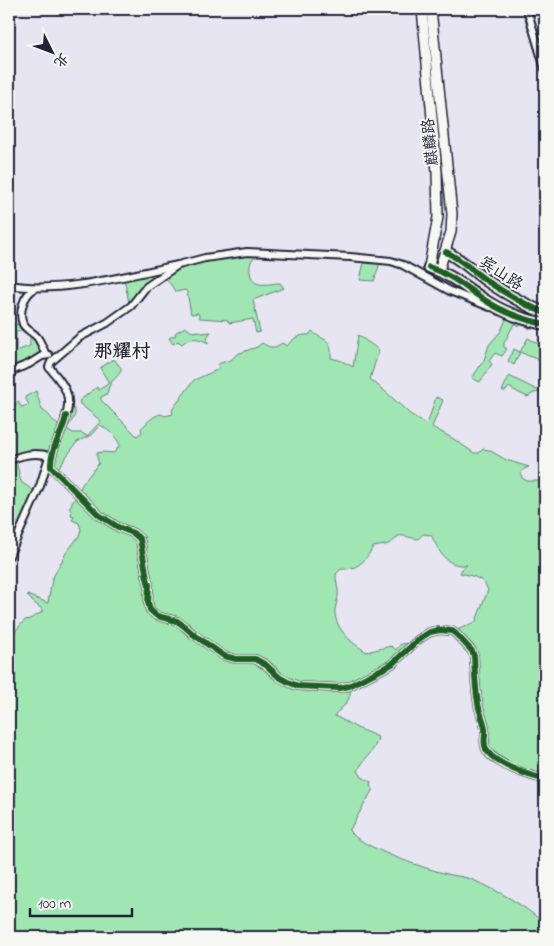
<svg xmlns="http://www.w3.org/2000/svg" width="554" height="946" font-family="'Indie Flower','LXGW WenKai TC',sans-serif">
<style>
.green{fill:#a0e6b2;stroke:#618476}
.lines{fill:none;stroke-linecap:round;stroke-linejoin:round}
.minor-casing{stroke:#22223b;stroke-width:10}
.secondary-casing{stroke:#22223b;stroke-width:12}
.primary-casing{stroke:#22223b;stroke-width:14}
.minor{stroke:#f6f6f2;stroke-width:6}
.secondary{stroke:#f6f6f2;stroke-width:9}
.primary{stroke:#f6f6f2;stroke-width:10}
.cycleway-casing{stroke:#f6f6f2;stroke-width:9}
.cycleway{stroke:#1b5e20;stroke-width:6}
.labels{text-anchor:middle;stroke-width:4;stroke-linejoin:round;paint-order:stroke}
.street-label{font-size:16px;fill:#22223b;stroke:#f6f6f2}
.quarter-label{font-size:19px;font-weight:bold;fill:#22223b;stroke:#f6f6f2}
</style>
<rect width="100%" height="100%" fill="#e6e5f1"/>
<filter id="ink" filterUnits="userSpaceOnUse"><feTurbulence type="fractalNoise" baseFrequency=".02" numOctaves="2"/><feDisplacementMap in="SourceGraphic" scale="10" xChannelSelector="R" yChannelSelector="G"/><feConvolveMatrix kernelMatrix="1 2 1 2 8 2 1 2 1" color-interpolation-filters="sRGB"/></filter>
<g filter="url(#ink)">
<g class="green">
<path d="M259 255 269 257C265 257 260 256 257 256 247 259 248 278 256 283 262 286 273 283 280 283L284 288 253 300 260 332 256 333 253 319 229 323 228 320 200 318 198 313 191 314 187 292 185 290 176 292 166 278C172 274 179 269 186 266 205 259 239 255 259 255Z"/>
<polygon points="364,262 380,263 374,281 360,280"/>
<polygon points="165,271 129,303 124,278"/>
<polygon points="507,317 529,323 530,326 529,329 529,326 521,324 520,326 514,324 504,343 504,347 507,349 502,356 495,353 489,361 492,364 480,382 472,378 484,360 489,345 501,331"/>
<polygon points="9,323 20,325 25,330 16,332 16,351 30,346 30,334 34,336 41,350 36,358 10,369"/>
<path d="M185 327 192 332 199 331 202 333 211 332 207 337 208 343C200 338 190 336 182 344L178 341 173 344 169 338 176 335 175 333Z"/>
<path d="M312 331C324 343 332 335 331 358L342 361 353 367 358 335 379 350 370 379 387 393 410 414 427 425 436 397 443 400 432 427 452 438 474 453H479L483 449 489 450 506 460 529 467 524 469 521 473 522 478 527 481H545V778C524 775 505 763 488 750L479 700 477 661 457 631C463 625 471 627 476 621L488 590C483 577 472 576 460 573L462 569 467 565C445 567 440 552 431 535L423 534 418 539C410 538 405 535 398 536 391 546 384 545 373 547 365 561 358 570 341 569L336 574C336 580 337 585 338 590 339 597 336 603 335 610 334 628 352 644 367 652L391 646 396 650 401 644 412 643 392 662 341 687 299 684 289 681 267 664 225 654 185 625 158 615 151 609 142 539 110 521 78 492 83 483 99 463 97 458V453L102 452 114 453 120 445C117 437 107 429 100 425L91 435 77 442 58 468H56L54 466 55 453 70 410 74 409C78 416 70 422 67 429L73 433H82L87 436 101 421 80 404 79 401 97 387 99 390 109 383 100 368 114 359 121 368V371C114 382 110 379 107 394L101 397V400L137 436 142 432 141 429C146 423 154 415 161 414L165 416 173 414 172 410 194 380 217 370 219 369 218 365 220 363 231 360 237 354 257 347 262 343C270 348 274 349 282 343L287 346C292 339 300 334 309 335Z"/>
<polygon points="528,338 545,348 545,363 520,352 514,365 508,361 514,349 520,352"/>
<path d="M509 376 545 394C538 391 534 392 528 397L519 393 509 387 506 391H502Z"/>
<path d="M36 391 42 410C49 413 52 421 59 426L49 452 9 460V427L14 425 9 413 18 401 21 407 29 405 25 397Z"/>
<polygon points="16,460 21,482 34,491 12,542 9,544 9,463"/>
<path d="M77 495 139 540 149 610 176 622 223 657 254 661 287 683 350 689C352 700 343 707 335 714V716L357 728 378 737C376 751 363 758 358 771L362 777 371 782 370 786 373 789 349 831C363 848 421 867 443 873 453 876 464 876 473 880 499 891 524 905 545 924V937H9V638L25 620 30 619 42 612V609L33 602 27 595 48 603 52 579 66 553 79 536 81 529 79 523 72 520 74 516 71 515 72 512 69 508Z"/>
</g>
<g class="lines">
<defs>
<g id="minor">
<polyline points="527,9 545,69"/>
<path d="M9 285C62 294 125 276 178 265"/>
<path d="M34 289C24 295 18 312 23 324 26 330 33 332 37 337 41 342 43 349 46 355"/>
<polyline points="9,372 29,364 42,356 49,355"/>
<path d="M66 416C63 434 50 448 51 467L99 515 118 527 133 533 140 539 147 578 149 585 148 602 150 610 157 616 177 621 184 626 193 634 224 656 236 659H255L266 665 279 677 288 682 298 686 340 688 349 686 392 664 419 639 430 632 440 630 452 631 456 634 472 651 474 656C475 672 475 687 478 703 479 712 484 720 485 729 486 737 482 743 487 751 497 765 529 776 545 779"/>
<path d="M65 419C74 395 63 384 49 367L51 362 80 337 107 323 131 306 146 287 178 265 205 258 247 252 350 257 391 261 403 265 450 291 490 307"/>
<path d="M9 461C22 454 35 452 50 456"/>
<polyline points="9,556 40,486 48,460"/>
</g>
<g id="secondary">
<polyline points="422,9 437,172 438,217 429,267"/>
<polyline points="431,9 452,214 451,232 439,270"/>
</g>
<g id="primary">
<path d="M446 252C461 259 473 271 487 281 505 293 525 305 545 313"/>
<path d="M429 267C450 274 465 287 483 299 501 311 524 320 545 324"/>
</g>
</defs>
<use href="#minor" class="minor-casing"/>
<use href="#secondary" class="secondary-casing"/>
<use href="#primary" class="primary-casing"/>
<use href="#minor" class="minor"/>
<use href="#secondary" class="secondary"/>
<use href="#primary" class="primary"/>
<defs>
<g id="cycleway">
<path d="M446 252C461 259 473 271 487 281 505 293 525 305 545 313"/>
<path d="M429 267C450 274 465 287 483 299 501 311 524 320 545 324"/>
<path d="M66 416C63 434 50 448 51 467L99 515 118 527 133 533 140 539 147 578 149 585 148 602 150 610 157 616 177 621 184 626 193 634 224 656 236 659H255L266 665 279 677 288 682 298 686 340 688 349 686 392 664 419 639 430 632 440 630 452 631 456 634 472 651 474 656C475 672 475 687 478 703 479 712 484 720 485 729 486 737 482 743 487 751 497 765 529 776 545 779"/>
</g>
</defs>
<use href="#cycleway" class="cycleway-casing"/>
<use href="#cycleway" class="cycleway"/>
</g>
</g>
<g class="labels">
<g class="street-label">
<text transform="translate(429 142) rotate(-96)" y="6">麒麟路</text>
<text transform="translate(502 272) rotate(33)" y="6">宾山路</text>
</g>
<g class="quarter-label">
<text x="122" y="357">那耀村</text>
</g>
</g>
<rect width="554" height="946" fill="none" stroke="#f6f6f2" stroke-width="30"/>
<rect x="15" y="15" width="524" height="916" fill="none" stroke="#22223b" stroke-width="2" filter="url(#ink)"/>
<g transform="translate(52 52) rotate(132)" stroke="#f6f6f2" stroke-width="4" paint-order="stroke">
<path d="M0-4L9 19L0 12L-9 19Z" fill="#22223b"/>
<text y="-8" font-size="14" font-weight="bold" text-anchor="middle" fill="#22223b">北</text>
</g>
<path d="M30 908v8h102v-8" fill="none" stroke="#22223b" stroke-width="2.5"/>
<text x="38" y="908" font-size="15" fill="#22223b" stroke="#f6f6f2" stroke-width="4" paint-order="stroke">100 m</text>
</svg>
